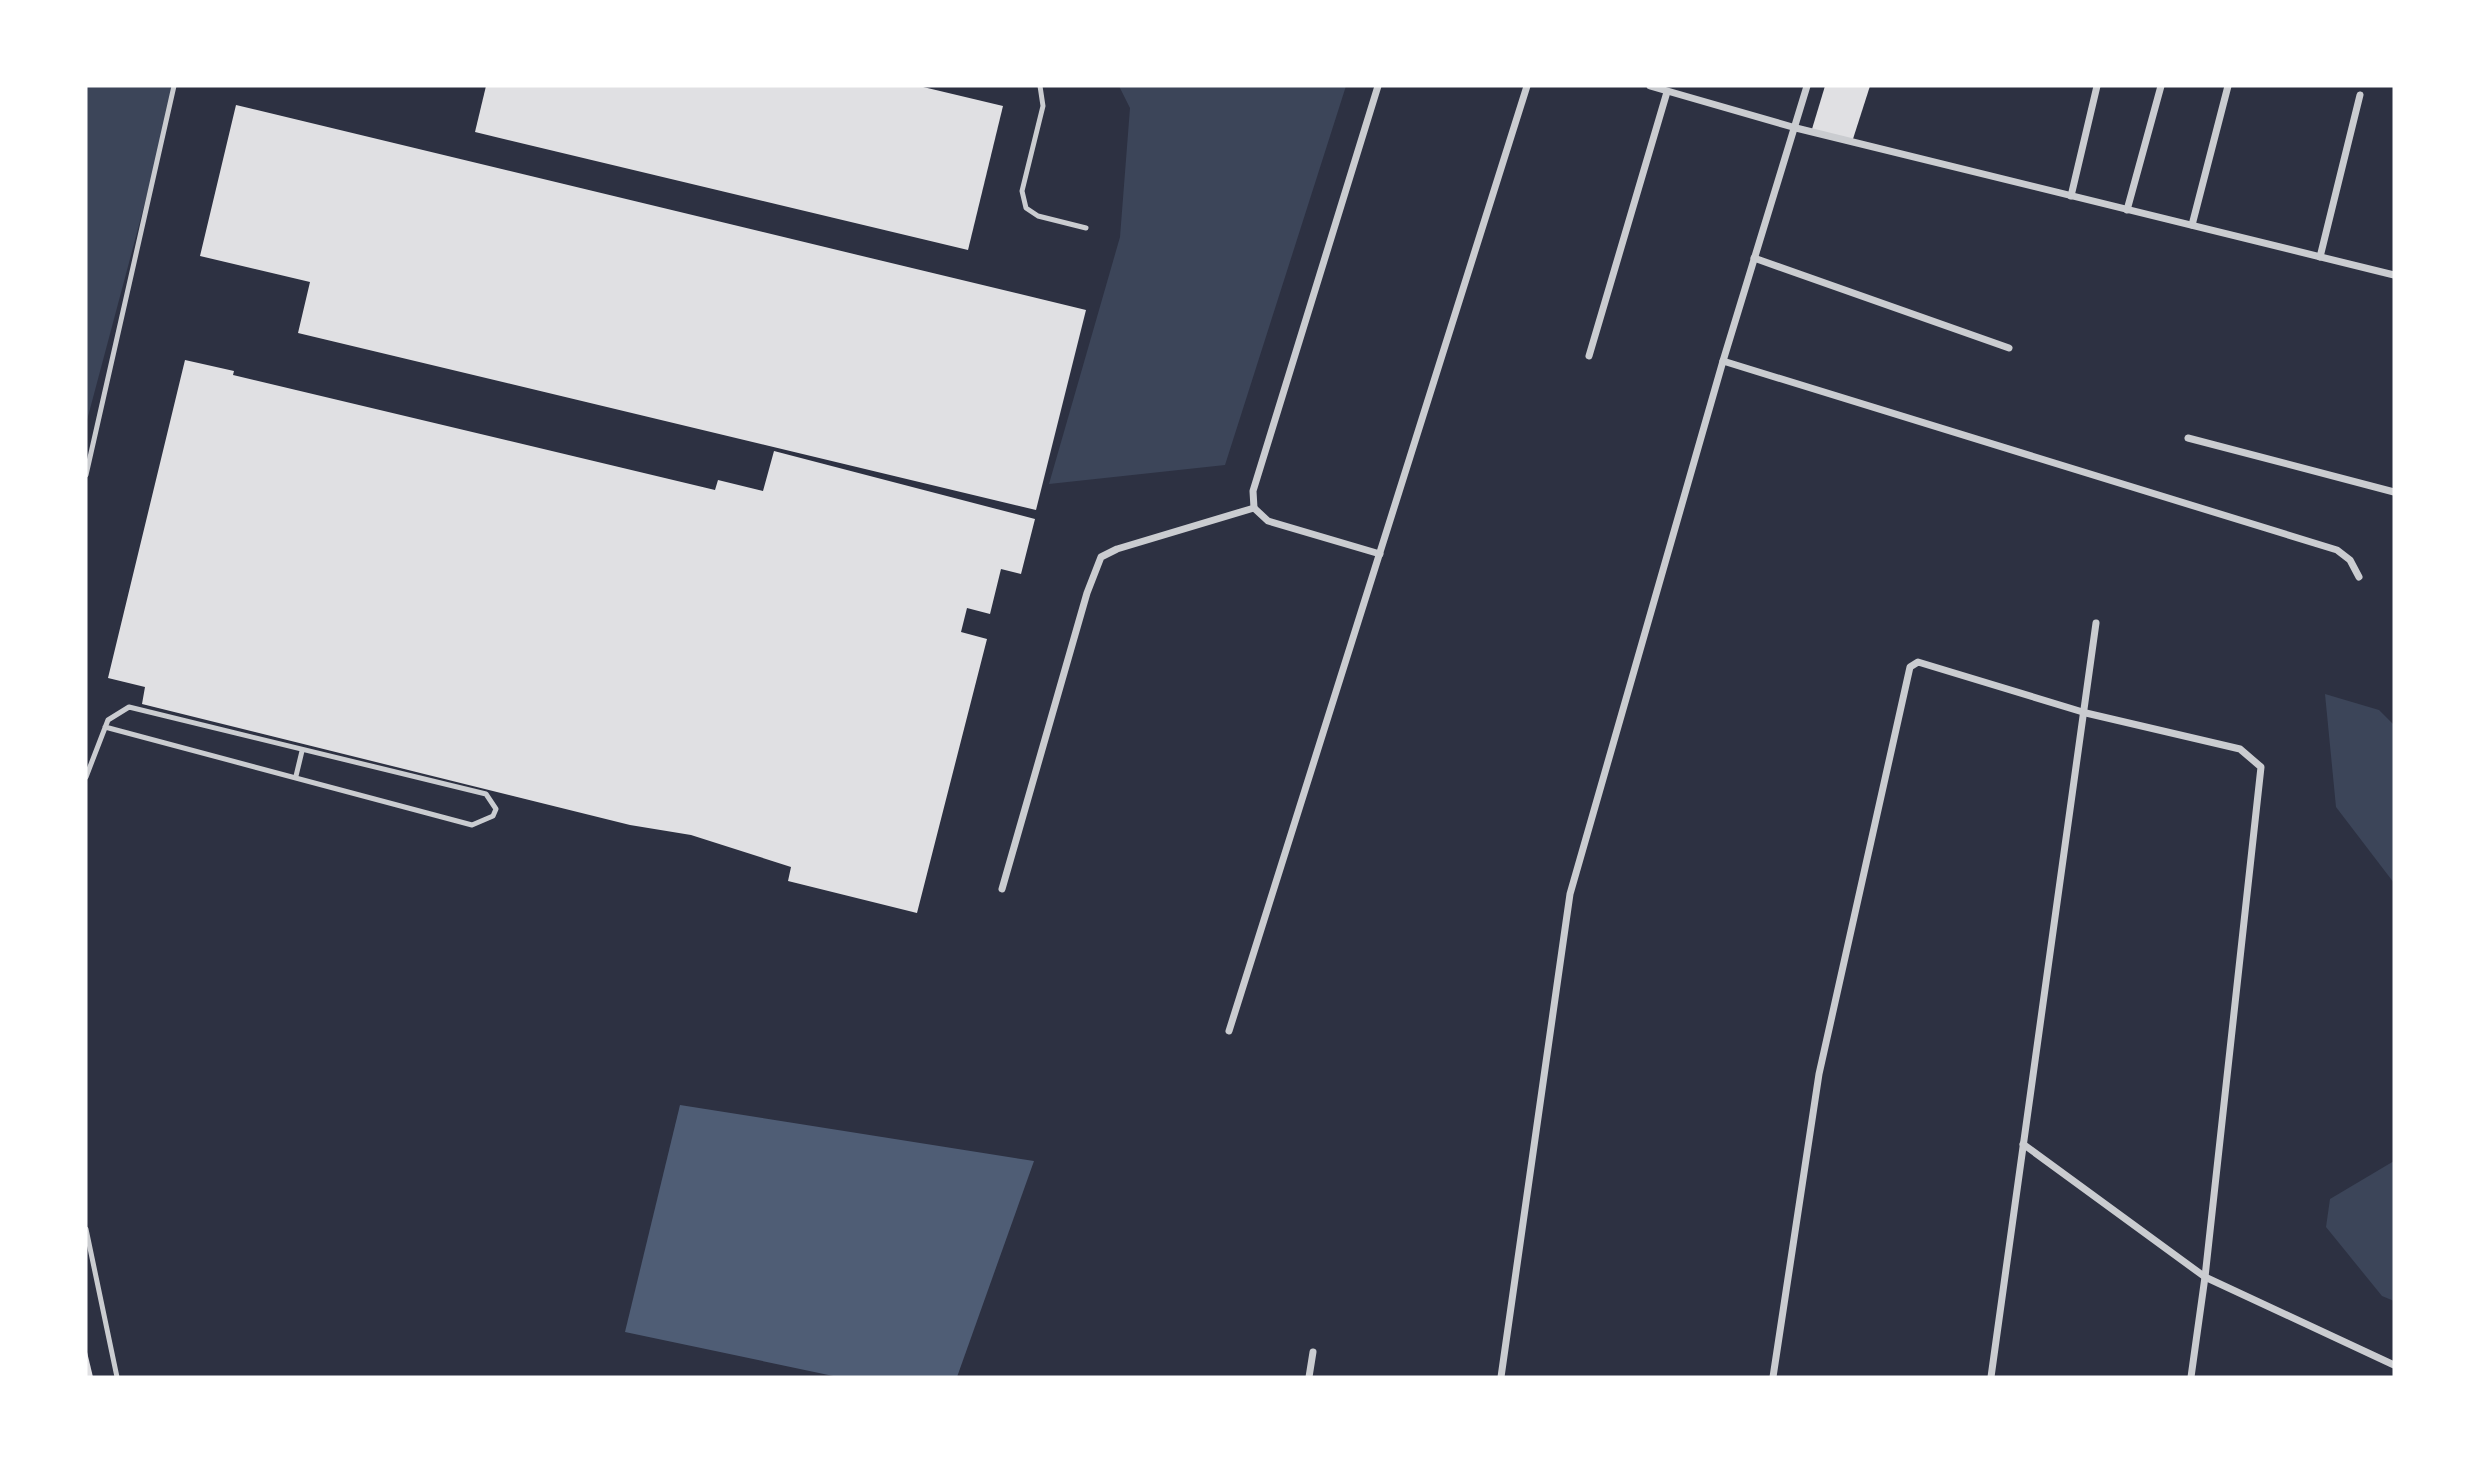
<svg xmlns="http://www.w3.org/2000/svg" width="2480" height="1463" font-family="Ubuntu,sans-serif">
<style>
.green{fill:#3c4559}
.water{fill:#4f5d75}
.building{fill:#e0e0e3}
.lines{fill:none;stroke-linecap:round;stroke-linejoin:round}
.service{stroke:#caccd0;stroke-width:5}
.minor{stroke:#caccd0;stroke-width:7}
</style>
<rect width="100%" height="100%" fill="#2d3142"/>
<g class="green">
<polygon points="86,86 176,86 86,424"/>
<polygon points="1119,86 1346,86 1225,465 1049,484 1120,237 1130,108"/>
<polygon points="2325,694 2379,710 2394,725 2394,883 2336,807"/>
<polygon points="2394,1161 2394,1301 2382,1296 2326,1227 2330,1199"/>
</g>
<polygon class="water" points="680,1105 1034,1161 957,1377 838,1377 625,1332"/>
<g class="building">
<polygon points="486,86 919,86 1003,106 968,250 475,132"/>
<polygon points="1825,86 1870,86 1852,142 1812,129"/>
<polygon points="236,105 1086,310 1036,510 298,333 310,282 200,256"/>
<polygon points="185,360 234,371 233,375 715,490 718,480 763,491 774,451 1035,519 1021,574 1001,569 990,614 967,608 961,632 987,639 917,913 788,881 791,867 691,835 630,825 142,704 145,687 108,678"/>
<polygon points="87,1352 93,1377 86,1377"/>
</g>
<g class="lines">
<g class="service">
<polyline points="1040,86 1043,106 1022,191 1026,208 1038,216 1086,228"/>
<polyline points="86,475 174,86"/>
<polyline points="296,776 302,751"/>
<polyline points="86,777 108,720 129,707 486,794 496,809 493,816 472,825 105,727"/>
<polyline points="86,1229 117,1377"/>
</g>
<g class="minor">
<polyline points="1650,86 1796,128 2394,275"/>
<polyline points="2071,196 2097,86"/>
<polyline points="2127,210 2161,86"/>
<polyline points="2192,225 2228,86"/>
<polyline points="2320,257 2360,95"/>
<polyline points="1754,258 2009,348"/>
<polyline points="1589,356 1667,92"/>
<polyline points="1723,361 2337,550 2350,560 2359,577"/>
<polyline points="2188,438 2394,492"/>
<polyline points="1254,508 1253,491 1378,86"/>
<polyline points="1254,508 1268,521 1380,554"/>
<polyline points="1002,889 1087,593 1101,557 1117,549 1254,508"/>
<polyline points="1229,1031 1527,86"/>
<polyline points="2023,1144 2205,1277 2394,1365"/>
<polyline points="1309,1377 1313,1352"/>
<polyline points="1501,1377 1570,894 1723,361 1807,86"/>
<polyline points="1773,1377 1819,1074 1910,667 1918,662 2086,713 2240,749 2261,767 2205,1277 2191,1377"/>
<polyline points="1991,1377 2096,623"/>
</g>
</g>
<rect width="2480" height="1463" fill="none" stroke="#ffffff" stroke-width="175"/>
</svg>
